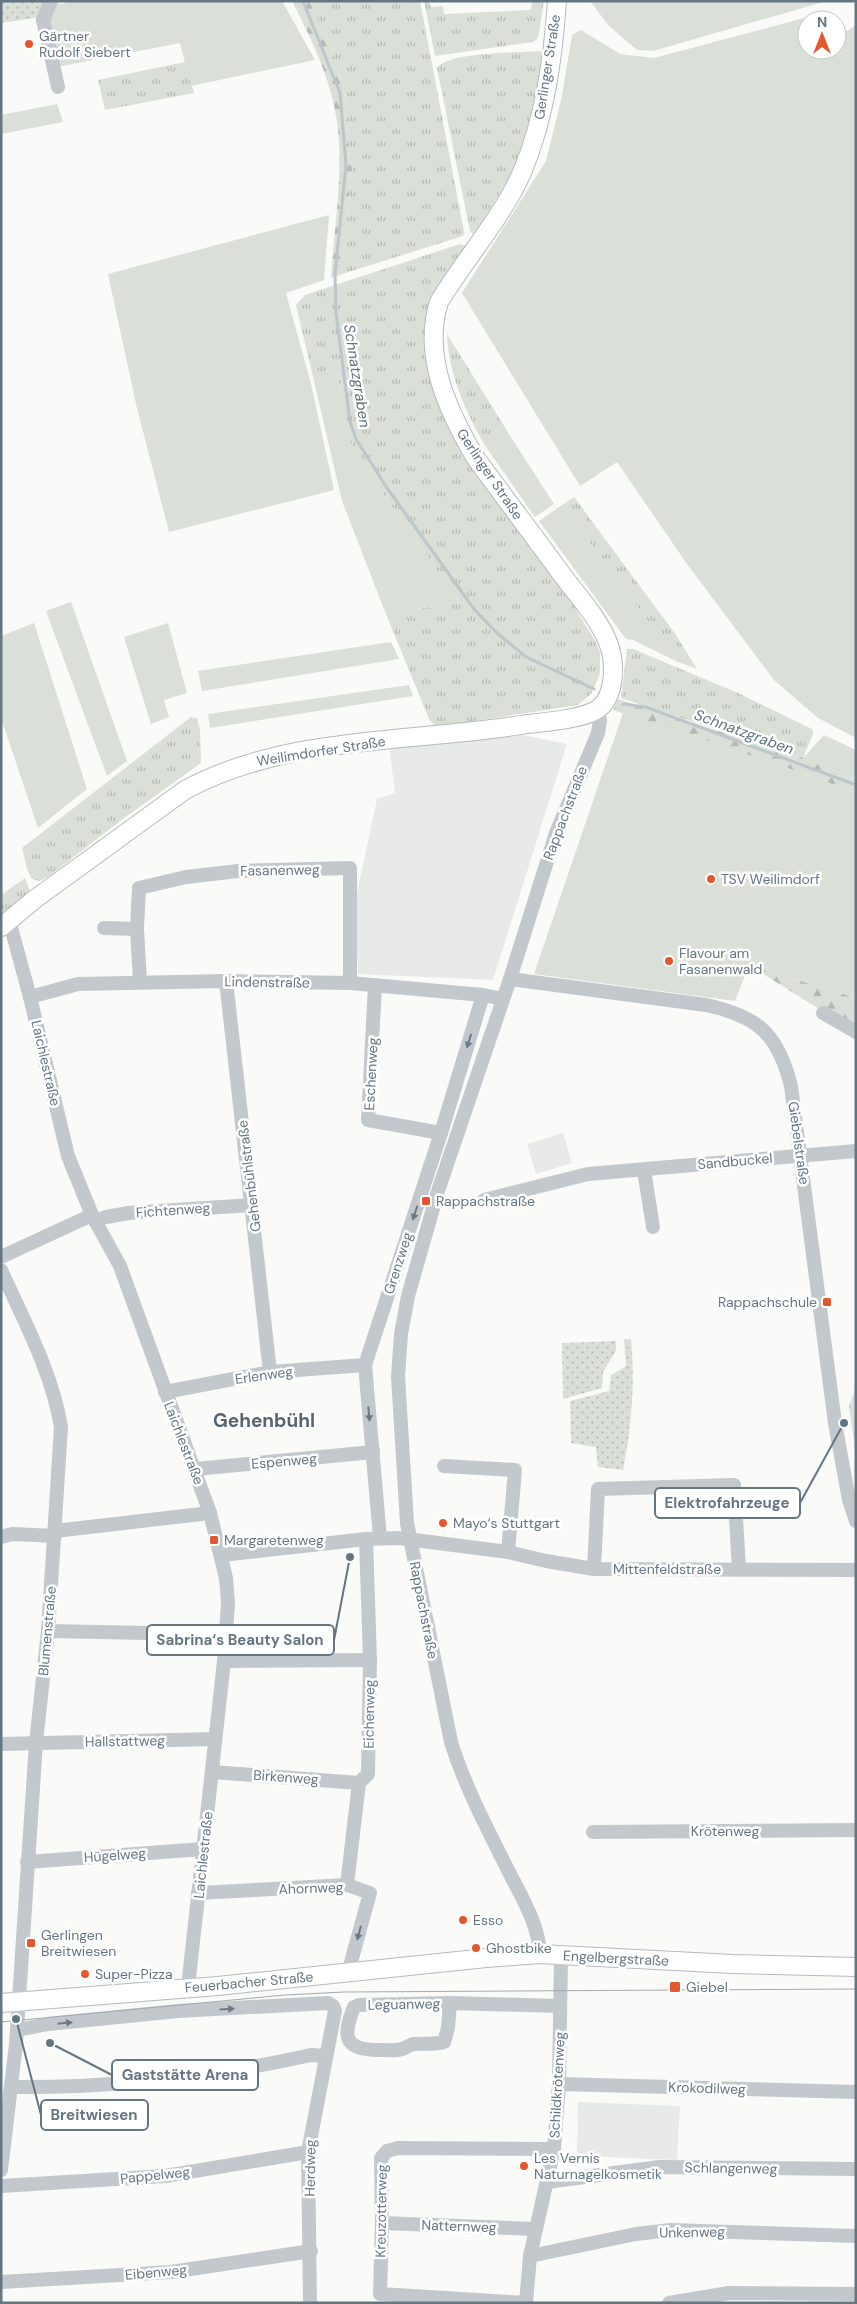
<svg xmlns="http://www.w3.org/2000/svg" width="857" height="2304" font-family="'DM Sans',sans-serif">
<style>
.built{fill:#e8e9e9}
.grass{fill:url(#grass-tufts)}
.forest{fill:url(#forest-firs)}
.park{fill:url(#park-dots)}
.garden{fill:#dadfd7}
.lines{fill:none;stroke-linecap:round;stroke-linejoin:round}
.stream{stroke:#bbc7cb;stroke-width:3}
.major-casing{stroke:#b5babe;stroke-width:20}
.minor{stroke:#c3c8cc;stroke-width:14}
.major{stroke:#fff;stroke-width:18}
.tram{stroke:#a2aab0;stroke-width:1}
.oneway{fill:#6a7a87}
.poi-dot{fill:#e4572e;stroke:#fff;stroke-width:2}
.labels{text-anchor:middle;stroke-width:5;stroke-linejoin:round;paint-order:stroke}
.poi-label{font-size:14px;fill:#657683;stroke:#fff;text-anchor:start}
.street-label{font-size:14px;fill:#657683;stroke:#fff}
.water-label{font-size:15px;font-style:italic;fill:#60757c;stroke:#fff}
.district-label{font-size:19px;font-weight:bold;fill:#57646e;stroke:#fff}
.leader{fill:none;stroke:#657683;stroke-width:2}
.callout-dot{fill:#657683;stroke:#fff;stroke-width:2}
.callout{fill:#fff;stroke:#657683;stroke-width:2}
.callout-label{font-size:15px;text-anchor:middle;font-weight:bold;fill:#657683}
</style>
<defs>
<pattern id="grass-tufts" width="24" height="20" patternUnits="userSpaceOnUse" patternTransform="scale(1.25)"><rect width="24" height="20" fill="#dadfd7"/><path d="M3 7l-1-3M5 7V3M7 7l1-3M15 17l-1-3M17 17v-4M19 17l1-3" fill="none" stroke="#b4b9b4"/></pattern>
<pattern id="forest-firs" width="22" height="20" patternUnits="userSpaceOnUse" patternTransform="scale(1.25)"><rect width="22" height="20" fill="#dadfd7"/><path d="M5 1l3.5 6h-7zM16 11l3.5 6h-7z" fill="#b4b9b4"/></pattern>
<pattern id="park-dots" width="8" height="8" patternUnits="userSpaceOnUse" patternTransform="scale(1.25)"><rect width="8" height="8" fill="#dadfd7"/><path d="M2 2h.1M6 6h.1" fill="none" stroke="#b4b9b4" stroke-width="1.8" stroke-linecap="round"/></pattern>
</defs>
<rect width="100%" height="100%" fill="#fafaf8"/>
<g class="built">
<polygon points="518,734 567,744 493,980 358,974 355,903 377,799 395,793 389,745"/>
<polygon points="563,1133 572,1163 536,1174 527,1144"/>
<polygon points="578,2102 680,2106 677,2160 577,2156"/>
</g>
<g class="grass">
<polygon points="309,1 420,1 464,232 463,236 342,274 351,171 344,88 330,45"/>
<polygon points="424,1 429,1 431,7 443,6 444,14 531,10 532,2 544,1 538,38 533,42 435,56"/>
<path d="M538 51 542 52 537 92 517 165 474 235 470 231 437 68C447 52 518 53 538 51Z"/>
<polygon points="185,62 194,93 105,110 98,80"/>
<polygon points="460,244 468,246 430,303 425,342 427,363 435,396 457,444 566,593 596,642 600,653 600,674 591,694 578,705 436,727 429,719 386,614 460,602 363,466 346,433 337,371 314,381 296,305 305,295"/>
<path d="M447 334 509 434 486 447C465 411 449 376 447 334Z"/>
<polygon points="574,497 676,635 697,669 678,662 562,505"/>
<polygon points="627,649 633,649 738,693 812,729 813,734 803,758 621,698"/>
<polygon points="191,717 197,718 200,730 201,763 120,821 48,877 39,881 32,879 27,869 22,848"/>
<polygon points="25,878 31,894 1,918 1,895"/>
<polygon points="856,1387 856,1449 855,1449 849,1406"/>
</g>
<g class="forest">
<path d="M292 1H309L330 45 344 88 351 171 342 274 331 278C334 230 344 170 337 122 331 79 312 40 292 1Z"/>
<polygon points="618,699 803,758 856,779 856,793 799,772 613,710"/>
<polygon points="749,965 856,998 856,1032"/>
</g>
<g class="park">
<polygon points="1,1 47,1 41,17 1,23"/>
<path d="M624 1339H631C635 1383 632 1426 623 1470L598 1467 596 1447 571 1443 570 1401 609 1391 611 1375 626 1366Z"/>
<polygon points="616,1341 616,1351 603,1372 602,1388 563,1399 562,1343"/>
</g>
<g class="garden">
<polygon points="71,1 282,1 315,60 191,86 180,43 57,67 48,16 53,2 62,4"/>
<polygon points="590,1 827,1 653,51 637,50 609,26"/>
<polygon points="808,17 810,20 807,20 807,50 837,50 837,37 856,25 856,738 818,718 774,680 687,564 617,462 580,486 462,293 546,161 562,96 572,35 581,30 620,54 654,58"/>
<polygon points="57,104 63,122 1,134 1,115"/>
<polygon points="329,215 324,280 286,293 311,384 334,490 169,532 136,404 108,274"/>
<polygon points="337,371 346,433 363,466 460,602 386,614 342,501 314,381"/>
<polygon points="509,434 554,504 535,517 486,447"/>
<polygon points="562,505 678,662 633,640 626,639 539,521"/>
<polygon points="71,602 127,761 107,776 46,611"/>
<polygon points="34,623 87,789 38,828 1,718 1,636"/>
<polygon points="168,623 187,693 164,700 169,717 151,724 124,637"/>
<polygon points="391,642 399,659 202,691 198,671"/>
<polygon points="409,685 413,696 210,728 208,714"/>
<polygon points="623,713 799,772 856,793 856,998 749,965 735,1001 534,974"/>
<polygon points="824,735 856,750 856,779 803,758"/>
</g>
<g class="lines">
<g class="stream">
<polyline points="303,1 340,93 346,165 335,274 336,313 350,422 356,439 387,488 474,609 497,633 526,657 594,689"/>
<polyline points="623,704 646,707 856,785"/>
</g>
<defs>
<g id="major">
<path d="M1 927 35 899 185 790C287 735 409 743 521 725 542 722 581 720 598 709 616 696 615 663 609 645 600 620 579 597 563 576 534 536 504 497 475 457 448 411 422 356 439 302 464 260 505 214 523 170 545 117 553 58 557 1"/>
<polyline points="1,2003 218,1986 486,1958 540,1954 733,1964 856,1967"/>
</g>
</defs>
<use href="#major" class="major-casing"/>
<g class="minor">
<polyline points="51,1 43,20 58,87"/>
<polyline points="9,920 30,997 68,1156 92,1215 120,1266 210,1513 226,1578 228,1603 224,1661 188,1987"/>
<polyline points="104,928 137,929"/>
<path d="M510 979 706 1005C758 1016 778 1034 791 1086L835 1423 849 1500 856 1521"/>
<polyline points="226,981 270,1372"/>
<polyline points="140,982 137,929 139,888 186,877 238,871 350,868 350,983"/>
<polyline points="375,985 368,1120 441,1133"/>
<polyline points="30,997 78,984 226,981 350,983 483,995 503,999"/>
<polyline points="823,1013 856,1032"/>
<polyline points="644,1170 653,1227"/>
<polyline points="484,1200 588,1174 856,1151"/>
<polyline points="95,1221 106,1217 129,1213 252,1205"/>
<polyline points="1,1257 92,1215"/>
<path d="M1 1270C24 1321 52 1372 61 1427L48 1631 36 1743 16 2044 1 2170"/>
<polyline points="165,1392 270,1372 365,1365"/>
<polyline points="444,1466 515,1470 508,1552"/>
<polyline points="195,1469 373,1452"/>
<polyline points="55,1531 210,1513"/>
<polyline points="1,1537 12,1534 55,1536"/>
<polyline points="380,1538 365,1365 441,1133 483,995"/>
<polyline points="222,1555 366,1539 399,1538 508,1552 546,1561 594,1569 856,1570"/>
<polyline points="594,1569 598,1489 734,1485 739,1569"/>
<polyline points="48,1631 149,1633 226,1640"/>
<polyline points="224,1661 370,1660"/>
<polyline points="1,1744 215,1739"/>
<polyline points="212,1772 359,1783"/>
<polyline points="593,1832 856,1830"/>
<polyline points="27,1862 203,1849"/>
<polyline points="347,1885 359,1783 368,1774 370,1660 366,1539"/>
<polyline points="198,1893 347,1885 370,1893 348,1973"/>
<path d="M540 1954C539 1925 522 1898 509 1872 488 1830 465 1787 451 1742L407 1523 398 1376 401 1334 408 1296 438 1191 510 979 556 833 598 733 600 721 598 709"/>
<path d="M450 2003 359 2005 354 2007C342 2037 344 2050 379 2050 386 2050 396 2051 402 2049 406 2048 409 2045 413 2044 423 2043 434 2045 444 2042L448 2028 450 2003 560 2006"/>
<polyline points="17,2030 48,2024 178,2011 328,2003 333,2006 335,2011 308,2152 310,2303"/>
<polyline points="559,2084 856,2092"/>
<path d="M11 2087C111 2088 213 2077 311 2055L325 2056"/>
<polyline points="547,2182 659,2167 856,2169"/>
<polyline points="1,2186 165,2176 308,2152"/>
<polyline points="382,2223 536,2229"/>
<polyline points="530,2256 636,2234 670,2230 856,2236"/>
<polyline points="1,2282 171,2272 311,2251"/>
<polyline points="526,2303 380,2294 382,2223 381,2158 387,2151 398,2148 554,2149"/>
<polyline points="526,2303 530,2256 554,2149 559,2084 561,1955"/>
<polyline points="669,2303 729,2293 856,2294"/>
</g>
<use href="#major" class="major"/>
<polyline class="tram" points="1,2022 285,1995 344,1992 856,1989"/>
</g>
<defs><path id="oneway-solid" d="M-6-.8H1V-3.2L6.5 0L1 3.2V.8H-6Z" transform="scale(1.25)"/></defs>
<g class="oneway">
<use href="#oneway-solid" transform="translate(469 1041) rotate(107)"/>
<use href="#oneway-solid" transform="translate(415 1213) rotate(108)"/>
<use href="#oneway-solid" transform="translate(369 1414) rotate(85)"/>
<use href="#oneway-solid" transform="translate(359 1933) rotate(105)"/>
<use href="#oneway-solid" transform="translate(227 2009) rotate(-3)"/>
<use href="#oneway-solid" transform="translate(65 2023) rotate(-6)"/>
</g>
<g class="poi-dot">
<circle cx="29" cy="44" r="5"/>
<circle cx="711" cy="879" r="5"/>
<circle cx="669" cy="961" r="5"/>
<rect x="421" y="1196" width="10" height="10" rx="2.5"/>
<rect x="822" y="1297" width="10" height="10" rx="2.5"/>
<circle cx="443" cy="1523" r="5"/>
<rect x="209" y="1535" width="10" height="10" rx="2.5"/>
<circle cx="463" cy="1920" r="5"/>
<rect x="26" y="1938" width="10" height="10" rx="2.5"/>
<circle cx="476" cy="1948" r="5"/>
<circle cx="85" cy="1974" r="5"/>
<rect x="669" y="1981" width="12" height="12" rx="2.5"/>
<circle cx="524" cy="2166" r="5"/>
</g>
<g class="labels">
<g class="poi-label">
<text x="39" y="41">Gärtner<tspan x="39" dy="16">Rudolf Siebert</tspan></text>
<text x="721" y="884">TSV Weilimdorf</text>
<text x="679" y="958">Flavour am<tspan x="679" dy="16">Fasanenwald</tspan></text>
<text x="436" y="1206">Rappachstraße</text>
<text x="817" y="1307" text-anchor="end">Rappachschule</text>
<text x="453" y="1528">Mayo‘s Stuttgart</text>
<text x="224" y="1545">Margaretenweg</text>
<text x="473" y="1925">Esso</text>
<text x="41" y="1940">Gerlingen<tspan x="41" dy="16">Breitwiesen</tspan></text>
<text x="486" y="1953">Ghostbike</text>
<text x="95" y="1979">Super-Pizza</text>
<text x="686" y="1992">Giebel</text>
<text x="534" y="2163">Les Vernis<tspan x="534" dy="16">Naturnagelkosmetik</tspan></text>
</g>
<g class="street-label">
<text transform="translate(547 67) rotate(-81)" y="5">Gerlinger Straße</text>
<text transform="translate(490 474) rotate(56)" y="5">Gerlinger Straße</text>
<text transform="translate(321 751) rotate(-9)" y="5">Weilimdorfer Straße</text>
<text transform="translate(565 813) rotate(-69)" y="5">Rappachstraße</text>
<text transform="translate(280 870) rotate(-1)" y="5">Fasanenweg</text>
<text transform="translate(267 982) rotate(1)" y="5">Lindenstraße</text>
<text transform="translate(46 1063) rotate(77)" y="5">Laichlestraße</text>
<text transform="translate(371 1074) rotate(-87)" y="5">Eschenweg</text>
<text transform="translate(799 1143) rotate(82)" y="5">Giebelstraße</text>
<text transform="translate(735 1161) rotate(-5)" y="5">Sandbuckel</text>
<text transform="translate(249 1176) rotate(-97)" y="5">Gehenbühlstraße</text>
<text transform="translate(173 1210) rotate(-4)" y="5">Fichtenweg</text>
<text transform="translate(398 1263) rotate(-72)" y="5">Grenzweg</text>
<text transform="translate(264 1375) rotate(-8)" y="5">Erlenweg</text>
<text transform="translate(184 1443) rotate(69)" y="5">Laichlestraße</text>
<text transform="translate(284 1461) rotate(-5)" y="5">Espenweg</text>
<text x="667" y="1574">Mittenfeldstraße</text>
<text transform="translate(424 1610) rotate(79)" y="5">Rappachstraße</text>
<text transform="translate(47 1631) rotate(-85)" y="5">Blumenstraße</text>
<text transform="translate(369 1714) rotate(-89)" y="5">Eichenweg</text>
<text transform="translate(125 1741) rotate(-1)" y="5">Hallstattweg</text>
<text transform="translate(286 1777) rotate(4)" y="5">Birkenweg</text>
<text x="725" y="1836">Krötenweg</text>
<text transform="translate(115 1855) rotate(-4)" y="5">Hügelweg</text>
<text transform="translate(203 1855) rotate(-84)" y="5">Laichlestraße</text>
<text transform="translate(311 1888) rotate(-2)" y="5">Ahornweg</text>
<text transform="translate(616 1958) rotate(3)" y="5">Engelbergstraße</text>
<text transform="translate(249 1982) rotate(-5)" y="5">Feuerbacher Straße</text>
<text transform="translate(404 2004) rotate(-1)" y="5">Leguanweg</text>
<text transform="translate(557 2085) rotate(-87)" y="5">Schildkrötenweg</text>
<text transform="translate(707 2088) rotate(2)" y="5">Krokodilweg</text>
<text transform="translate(310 2168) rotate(-89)" y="5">Herdweg</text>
<text transform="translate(731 2168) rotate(1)" y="5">Schlangenweg</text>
<text transform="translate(155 2175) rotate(-6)" y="5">Pappelweg</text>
<text transform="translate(381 2211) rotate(-89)" y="5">Kreuzotterweg</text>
<text transform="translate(459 2226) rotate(2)" y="5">Natternweg</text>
<text transform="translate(692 2232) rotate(-1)" y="5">Unkenweg</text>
<text transform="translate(156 2272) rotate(-5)" y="5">Eibenweg</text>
</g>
<g class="water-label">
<text transform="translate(357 376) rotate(81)" y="5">Schnatzgraben</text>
<text transform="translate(744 732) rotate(20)" y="5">Schnatzgraben</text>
</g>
<g class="district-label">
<text x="264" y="1427">Gehenbühl</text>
</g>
</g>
<path class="leader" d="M844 1423L800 1503M350 1557L334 1640M50 2043L112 2075M16 2019L41 2115"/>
<g class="callout-dot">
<circle cx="844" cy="1423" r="5"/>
<circle cx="350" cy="1557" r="5"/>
<circle cx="50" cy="2043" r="5"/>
<circle cx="16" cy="2019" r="5"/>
</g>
<g class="callout">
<rect x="655" y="1488" width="145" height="30" rx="5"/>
<rect x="147" y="1625" width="187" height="30" rx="5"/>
<rect x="112" y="2060" width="146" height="30" rx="5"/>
<rect x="41" y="2100" width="107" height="30" rx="5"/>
</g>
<g class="callout-label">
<text x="727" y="1508">Elektrofahrzeuge</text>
<text x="240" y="1645">Sabrina‘s Beauty Salon</text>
<text x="185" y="2080">Gaststätte Arena</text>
<text x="94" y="2120">Breitwiesen</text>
</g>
<rect width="857" height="2304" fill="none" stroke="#657683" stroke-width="5"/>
<g transform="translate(822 35)"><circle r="24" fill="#ffffff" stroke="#c1c8cd"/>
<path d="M0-4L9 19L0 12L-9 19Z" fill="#e4572e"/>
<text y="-8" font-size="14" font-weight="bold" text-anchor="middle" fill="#657683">N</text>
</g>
</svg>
